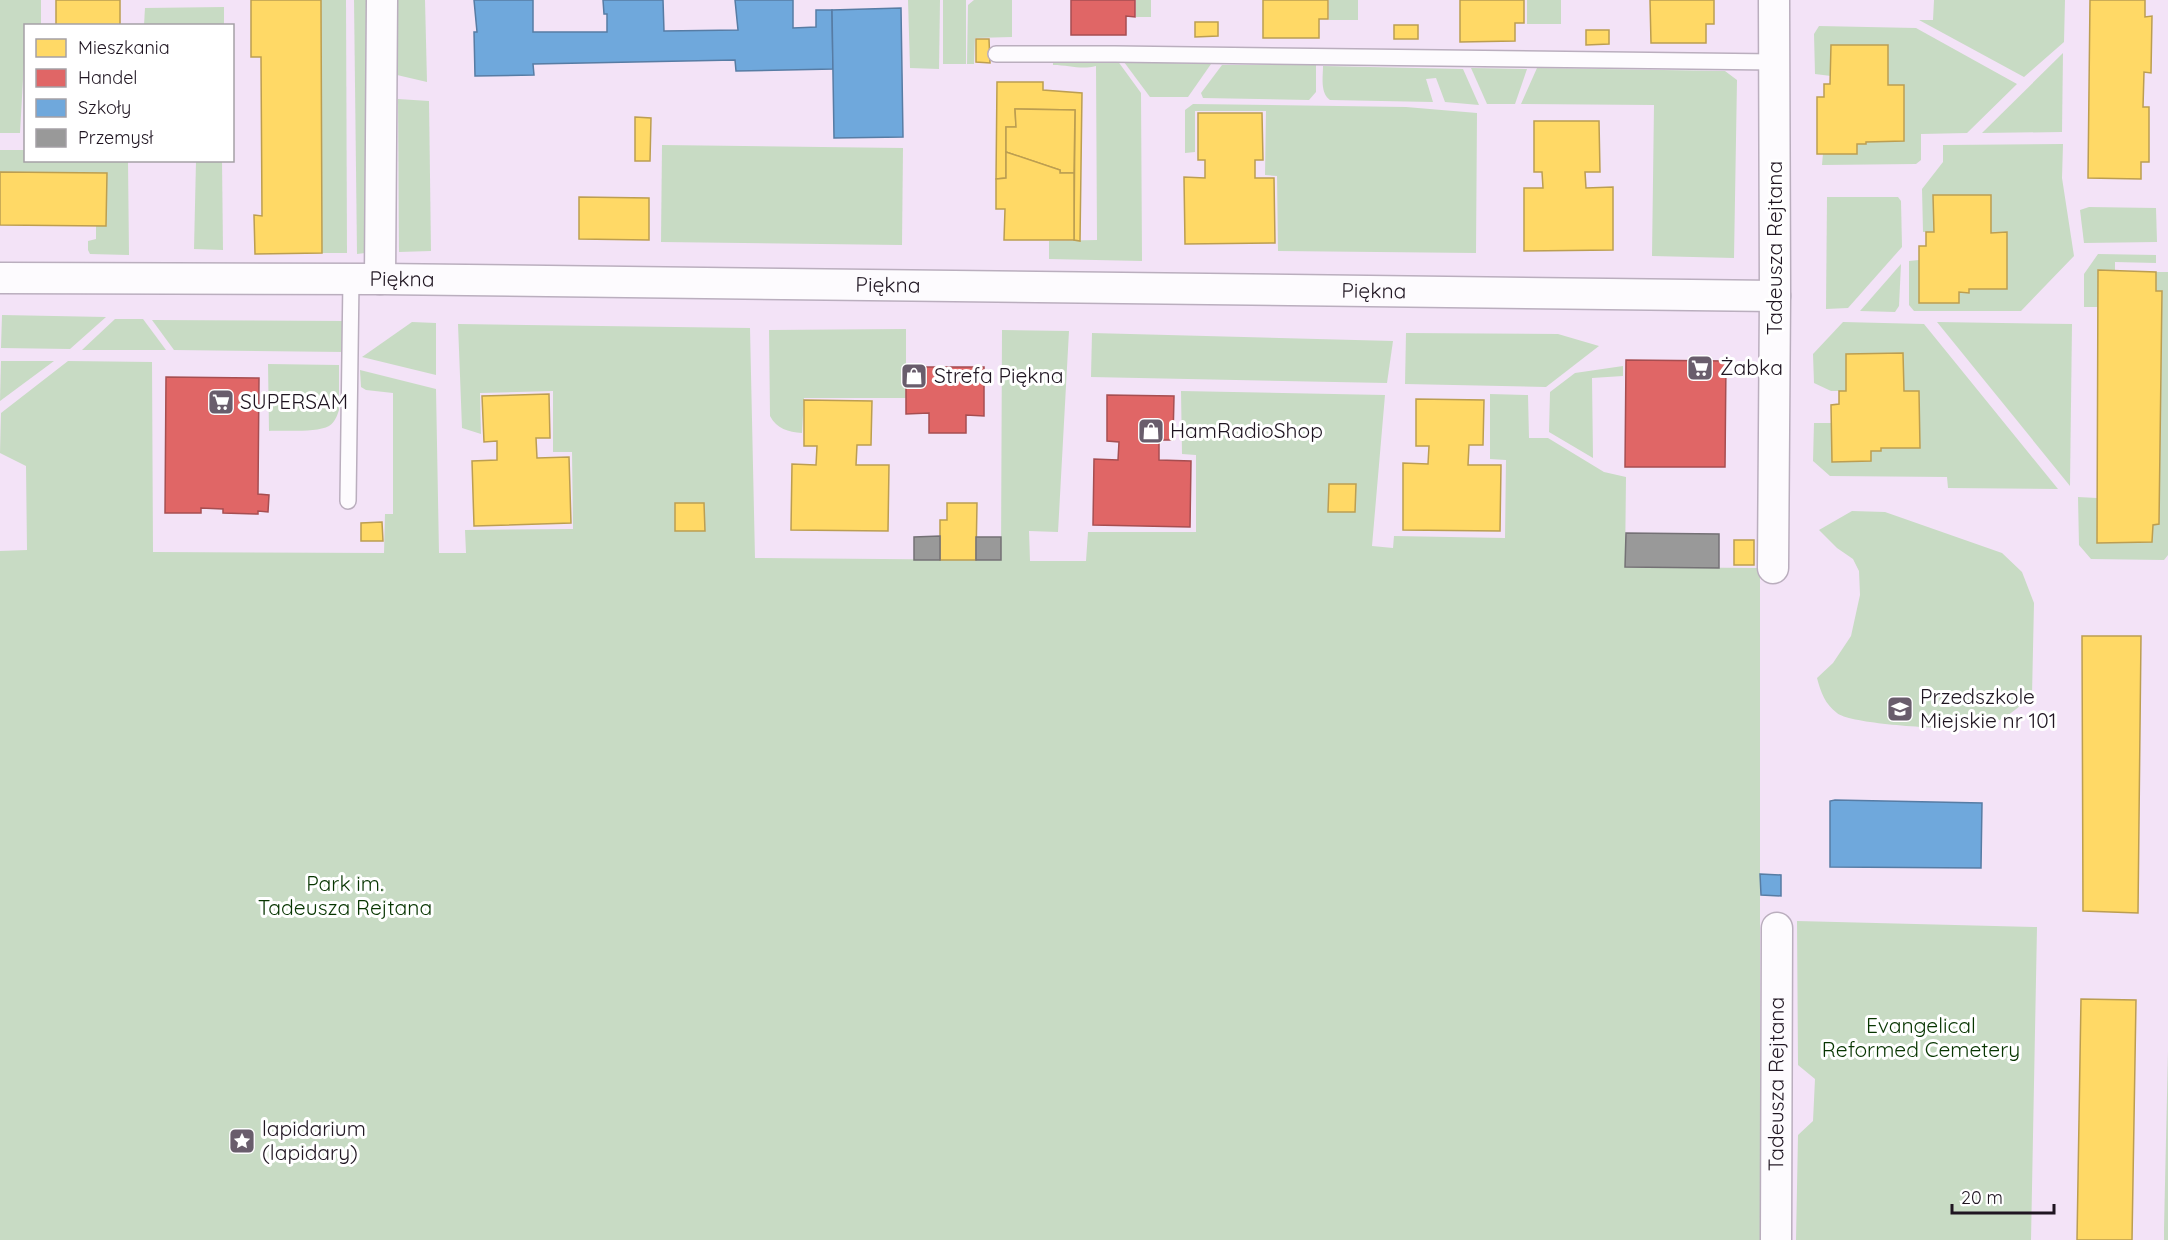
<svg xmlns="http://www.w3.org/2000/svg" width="2168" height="1240" font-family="Quicksand,sans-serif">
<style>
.green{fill:#c8dbc4}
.homes{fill:#ffd966;stroke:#bc9e51;stroke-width:1.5}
.shops{fill:#e06666;stroke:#a64e51;stroke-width:1.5}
.schools{fill:#6fa8dc;stroke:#577ca4;stroke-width:1.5}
.industry{fill:#999;stroke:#747175;stroke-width:1.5}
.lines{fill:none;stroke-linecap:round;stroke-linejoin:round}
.service-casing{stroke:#baaebe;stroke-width:18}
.minor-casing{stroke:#baaebe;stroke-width:33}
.service{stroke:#fdfbfe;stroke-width:15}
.minor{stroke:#fdfbfe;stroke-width:30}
.labels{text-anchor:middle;stroke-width:6;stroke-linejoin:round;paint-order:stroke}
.street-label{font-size:21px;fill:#1f1521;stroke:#fff}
.poi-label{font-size:21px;fill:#1f1521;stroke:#fff;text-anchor:start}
.park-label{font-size:21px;fill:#073500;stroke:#fff}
</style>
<rect width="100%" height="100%" fill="#f3e3f7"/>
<g class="green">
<polygon points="0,0 41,0 41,25 26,26 20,133 0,133"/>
<polygon points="321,0 346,0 347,253 322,253"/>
<polygon points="354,0 366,0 365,253 357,254"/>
<polygon points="398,0 425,0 427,82 397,75"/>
<polygon points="908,0 940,0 939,69 910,68"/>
<rect x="943" y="0" width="23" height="64"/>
<polygon points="974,0 1012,0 1012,37 975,38 974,64 967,64 968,5"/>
<rect x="1136" y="0" width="15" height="17"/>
<rect x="1329" y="0" width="29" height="20"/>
<rect x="1527" y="0" width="34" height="24"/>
<polygon points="1934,0 2065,0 2064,42 2024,77 1919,20 1933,20"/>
<polygon points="224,7 224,25 144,25 145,8"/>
<polygon points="1819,26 1916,28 2017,84 1967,133 1921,134 1921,160 1916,164 1822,165 1823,153 1857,144 1865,144 1866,142 1904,141 1904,85 1888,85 1888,45 1831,76 1815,74 1814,34"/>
<polygon points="2063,53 2062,132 1982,133"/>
<path d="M1053 60H1117L1141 93 1142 261 1049 259V241L1097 240 1096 66C1081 70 1069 65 1053 65Z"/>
<polygon points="1124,62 1211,64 1188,97 1150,97"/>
<polygon points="1222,65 1316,65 1316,92 1309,100 1203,98 1201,93"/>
<path d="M1323 66 1463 69 1479 105 1445 102 1436 78 1426 79 1433 102 1330 100C1320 93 1323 77 1323 66Z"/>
<polygon points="1471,68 1527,69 1515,104 1487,104"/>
<polygon points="1537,68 1725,71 1737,80 1734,258 1652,256 1654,105 1521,104"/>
<polygon points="398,99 429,101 431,251 399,252"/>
<polygon points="1193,104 1406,107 1477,113 1476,253 1278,251 1277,176 1265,175 1266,111 1195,111 1195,152 1185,153 1185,110"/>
<polygon points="2063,144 2062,178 2074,256 2021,311 1914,311 1909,305 1909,261 1919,260 1959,303 1959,292 1969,292 1969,289 2006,289 2006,232 1991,233 1991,195 1934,195 1934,232 1923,232 1922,189 1943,162 1943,145"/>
<polygon points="662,145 903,148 902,245 661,242"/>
<polygon points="0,150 25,150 26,160 128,161 129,255 90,254 88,250 88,241 96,239 96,226 106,226 0,172"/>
<polygon points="196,161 222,161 223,250 194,249"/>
<polygon points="1827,197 1898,197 1901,201 1902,247 1848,308 1826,309"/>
<polygon points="2089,207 2156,208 2157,242 2084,243 2080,210"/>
<polygon points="2098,254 2156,255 2156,263 2115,262 2115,271 2098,271 2098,307 2084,307 2084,274"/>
<polygon points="1901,264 1899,306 1895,312 1860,311"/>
<polygon points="2156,272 2168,272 2168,555 2164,560 2091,559 2079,545 2078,497 2097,498 2097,543 2152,542 2153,525 2159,524 2162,291 2156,291"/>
<polygon points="2,315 106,317 70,349 1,348"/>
<polygon points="115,319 143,319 166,350 82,350"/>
<polygon points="152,320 344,321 344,352 174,350"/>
<polygon points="412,322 436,323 436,375 362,357"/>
<polygon points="1843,322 1924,324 2058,489 1948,488 1947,477 1830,476 1813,461 1814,423 1832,423 1832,462 1871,461 1871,451 1881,451 1881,448 1920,447 1919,391 1904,391 1903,353 1846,354 1846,391 1831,391 1814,383 1813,354"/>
<polygon points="1937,322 2072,324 2070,486"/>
<polygon points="458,324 750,328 755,558 1001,560 1002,330 1069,331 1058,532 1029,531 1030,561 1086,561 1088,532 1196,532 1196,455 1182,454 1181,391 1385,395 1372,546 1393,548 1394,536 1505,538 1506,460 1490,459 1490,394 1528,395 1529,438 1548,438 1604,472 1626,477 1625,567 1760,568 1760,1240 0,1240 0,551 27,550 26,466 0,453 1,413 68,361 152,362 153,552 384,553 385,514 393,514 393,393 366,390 361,387 360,370 436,389 439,553 466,553 465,530 573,529 572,452 553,452 553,391 480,393 481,434 462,428"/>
<path d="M906 329V398H804L802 433C788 432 777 429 770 416L769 330Z"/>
<polygon points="1092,333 1393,341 1387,383 1091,377"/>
<polygon points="1406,333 1558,334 1599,346 1546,387 1405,384"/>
<polygon points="1,361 54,361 0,401"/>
<path d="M268 364 339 365V410C337 416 335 422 329 426 316 433 284 430 269 431Z"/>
<polygon points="1623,366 1623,376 1592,378 1593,458 1549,432 1550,392 1575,373"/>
<path d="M1852 511 1885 512 2002 553 2022 572 2034 603 2032 695C2017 709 2002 722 1982 727 1962 731 1851 725 1837 713 1825 704 1821 693 1817 678L1833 663 1851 636 1860 595 1859 571 1853 559 1837 548 1819 530Z"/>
<polygon points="1797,921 2037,927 2031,1240 1796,1240 1798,1135 1813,1121 1815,1079 1798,1065"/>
<polygon points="2168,1051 2168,1240 2164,1240 2164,1228"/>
</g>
<g class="homes">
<rect x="56" y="0" width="64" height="26"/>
<polygon points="251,0 321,0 322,253 255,254 254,215 262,216 261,57 251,57"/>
<polygon points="1263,0 1328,0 1328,19 1319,19 1319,38 1263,38"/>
<polygon points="1460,0 1524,0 1524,23 1515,23 1515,41 1460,42"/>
<polygon points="1650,0 1714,0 1714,24 1706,24 1706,43 1651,43"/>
<polygon points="2090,0 2145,0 2145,17 2152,16 2151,73 2144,72 2143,107 2149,107 2149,162 2141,162 2141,179 2088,178"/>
<polygon points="1195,22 1218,22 1218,36 1195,37"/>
<rect x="1394" y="25" width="24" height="14"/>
<polygon points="1586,30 1609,30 1609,44 1586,45"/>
<polygon points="976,39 989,39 990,63 976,62"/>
<polygon points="1831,45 1888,45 1888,85 1904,85 1904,141 1866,142 1866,144 1857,144 1857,154 1817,154 1817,97 1824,97 1824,84 1830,84"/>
<polygon points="997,82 1043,82 1043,90 1082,93 1080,241 1074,240 1075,110 1015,109 1016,127 1006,127 1006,178 996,179"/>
<polygon points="1015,109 1075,110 1074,173 1060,173 1060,170 1006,152 1006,127 1016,127"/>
<polygon points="1198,113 1262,113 1263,160 1255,160 1255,178 1274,178 1275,243 1185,244 1184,177 1205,178 1205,160 1198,160"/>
<polygon points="635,117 651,118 650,161 635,161"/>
<polygon points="1534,121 1599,121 1600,172 1585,172 1586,188 1613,187 1613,250 1524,251 1524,188 1543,188 1542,172 1534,172"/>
<polygon points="1006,152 1060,170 1060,173 1074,173 1074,240 1004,240 1005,209 996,209 996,179 1006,178"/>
<polygon points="0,172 107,173 106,226 0,225"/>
<polygon points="1933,195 1991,195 1991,233 2007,232 2007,289 1969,289 1969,293 1959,292 1959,303 1919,303 1919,246 1926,246 1926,232 1934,232"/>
<polygon points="579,197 649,198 649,240 579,239"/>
<polygon points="2098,270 2156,272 2156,291 2162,291 2159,524 2153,525 2152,542 2097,543"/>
<polygon points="1903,353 1904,391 1919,391 1920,448 1881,448 1881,451 1871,451 1871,461 1832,462 1831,405 1839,404 1839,391 1846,391 1846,354"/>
<polygon points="549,394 550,438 536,438 537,458 569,457 571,523 474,526 472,461 497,460 497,441 484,442 482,396"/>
<polygon points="1416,399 1484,400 1483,445 1469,445 1468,465 1501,465 1500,531 1403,530 1403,463 1428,464 1429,446 1416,446"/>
<polygon points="804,400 872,401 871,445 857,445 856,465 889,465 888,531 791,530 792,464 816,465 817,446 804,446"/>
<polygon points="1329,484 1356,484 1355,512 1328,512"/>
<polygon points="675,503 704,503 705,531 675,531"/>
<polygon points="947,503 977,503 976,560 940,560 940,520 947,520"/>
<polygon points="382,522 383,541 361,541 361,523"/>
<rect x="1734" y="540" width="20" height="25"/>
<polygon points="2082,636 2141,636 2138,913 2083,911"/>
<polygon points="2081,999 2136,1000 2132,1240 2077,1240"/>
</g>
<g class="shops">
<polygon points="1071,0 1135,0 1135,17 1126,16 1126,35 1071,35"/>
<polygon points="1626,360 1726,361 1725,467 1625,467"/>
<polygon points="906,367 984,367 984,416 966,415 966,433 929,433 929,413 906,414"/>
<polygon points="166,377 259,378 258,494 269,495 268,512 258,511 258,514 223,513 223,509 201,508 201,513 165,513"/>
<polygon points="1107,395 1174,396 1173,440 1159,440 1159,460 1191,461 1190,527 1093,525 1094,459 1118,460 1119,442 1107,441"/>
</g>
<g class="schools">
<polygon points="474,0 533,0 533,32 607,32 607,14 604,14 603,0 663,0 664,31 738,30 735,0 793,0 793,28 816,27 816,10 832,10 833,69 736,71 735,60 533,64 534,75 475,76 474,32 477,32"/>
<polygon points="901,8 903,137 834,138 832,10"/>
<polygon points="1835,800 1982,803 1981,868 1830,867 1830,801"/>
<polygon points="1760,874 1781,875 1781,896 1761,895"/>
</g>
<g class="industry">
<polygon points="1626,533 1719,534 1719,568 1625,567"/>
<polygon points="940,536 940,560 914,560 914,537"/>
<rect x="976" y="537" width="25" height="23"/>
</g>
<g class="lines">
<defs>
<g id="service">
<polyline points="996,54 1115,54 1775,62"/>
<polyline points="348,501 351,279"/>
</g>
<g id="minor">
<path id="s1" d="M0 278 380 279 1775 296"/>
<polyline points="380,279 382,0"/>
<polyline points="1773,568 1775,296 1774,0"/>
<path id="s2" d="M1776 1240 1777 928"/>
</g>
</defs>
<use href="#service" class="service-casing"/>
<use href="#minor" class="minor-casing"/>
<use href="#service" class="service"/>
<use href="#minor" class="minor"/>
</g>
<defs>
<symbol id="supermarket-square" viewBox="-11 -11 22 22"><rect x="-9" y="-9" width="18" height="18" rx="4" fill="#695d6c" stroke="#fff"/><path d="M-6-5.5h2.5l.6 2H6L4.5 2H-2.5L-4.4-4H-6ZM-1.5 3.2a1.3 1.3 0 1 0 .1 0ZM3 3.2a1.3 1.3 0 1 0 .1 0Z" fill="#fff"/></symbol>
<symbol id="shop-square" viewBox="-11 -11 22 22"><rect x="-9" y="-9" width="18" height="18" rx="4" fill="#695d6c" stroke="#fff"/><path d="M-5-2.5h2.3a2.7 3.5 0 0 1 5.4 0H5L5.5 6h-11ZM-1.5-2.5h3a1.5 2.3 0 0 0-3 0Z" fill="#fff"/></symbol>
<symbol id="school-square" viewBox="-11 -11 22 22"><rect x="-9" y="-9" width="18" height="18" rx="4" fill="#695d6c" stroke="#fff"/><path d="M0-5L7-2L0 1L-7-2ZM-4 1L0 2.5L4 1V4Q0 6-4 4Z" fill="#fff"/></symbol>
<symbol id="sight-square" viewBox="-11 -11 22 22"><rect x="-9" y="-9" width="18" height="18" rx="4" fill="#695d6c" stroke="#fff"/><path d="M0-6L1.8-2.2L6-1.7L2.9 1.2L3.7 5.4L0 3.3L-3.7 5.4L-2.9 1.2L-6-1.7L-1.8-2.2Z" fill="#fff"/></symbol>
</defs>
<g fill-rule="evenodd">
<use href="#supermarket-square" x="1685" y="353" width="30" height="30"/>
<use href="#shop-square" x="899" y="361" width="30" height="30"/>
<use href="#supermarket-square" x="206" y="387" width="30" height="30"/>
<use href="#shop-square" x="1136" y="416" width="30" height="30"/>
<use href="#school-square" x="1885" y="694" width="30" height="30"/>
<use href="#sight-square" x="227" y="1126" width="30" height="30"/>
</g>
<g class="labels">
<g class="street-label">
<text transform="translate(1775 248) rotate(-90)" y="7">Tadeusza Rejtana</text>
<text dy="7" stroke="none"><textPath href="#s1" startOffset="402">Piękna</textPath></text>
<text dy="7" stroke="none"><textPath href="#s1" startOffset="888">Piękna</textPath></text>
<text dy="7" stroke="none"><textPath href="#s1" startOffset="1374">Piękna</textPath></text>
<text dy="7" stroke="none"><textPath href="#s2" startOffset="156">Tadeusza Rejtana</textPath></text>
</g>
<g class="poi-label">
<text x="1720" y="375">Żabka</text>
<text x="934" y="383">Strefa Piękna</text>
<text x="240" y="409">SUPERSAM</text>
<text x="1170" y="438">HamRadioShop</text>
<text x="1920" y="704">Przedszkole<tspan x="1920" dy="24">Miejskie nr 101</tspan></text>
<text x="262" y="1136">lapidarium<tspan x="262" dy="24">(lapidary)</tspan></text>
</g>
<g class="park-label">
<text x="345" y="891">Park im.<tspan x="345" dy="24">Tadeusza Rejtana</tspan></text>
<text x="1921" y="1033">Evangelical<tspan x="1921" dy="24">Reformed Cemetery</tspan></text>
</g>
</g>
<rect x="24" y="24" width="210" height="138" fill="#ffffff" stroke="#a5a1a6" stroke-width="1.5"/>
<rect x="36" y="39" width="30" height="18" fill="#ffd966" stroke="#a5a1a6" stroke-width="1.5"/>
<text x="78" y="54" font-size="18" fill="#1f1521">Mieszkania</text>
<rect x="36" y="69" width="30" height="18" fill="#e06666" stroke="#a5a1a6" stroke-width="1.5"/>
<text x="78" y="84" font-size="18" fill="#1f1521">Handel</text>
<rect x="36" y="99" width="30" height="18" fill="#6fa8dc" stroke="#a5a1a6" stroke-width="1.5"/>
<text x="78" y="114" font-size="18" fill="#1f1521">Szkoły</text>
<rect x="36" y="129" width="30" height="18" fill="#999999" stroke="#a5a1a6" stroke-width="1.5"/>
<text x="78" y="144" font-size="18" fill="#1f1521">Przemysł</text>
<path d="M1952 1204v9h102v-9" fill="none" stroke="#1f1521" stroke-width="3"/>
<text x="1961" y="1204" font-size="18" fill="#1f1521" stroke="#ffffff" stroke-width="4.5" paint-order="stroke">20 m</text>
</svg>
